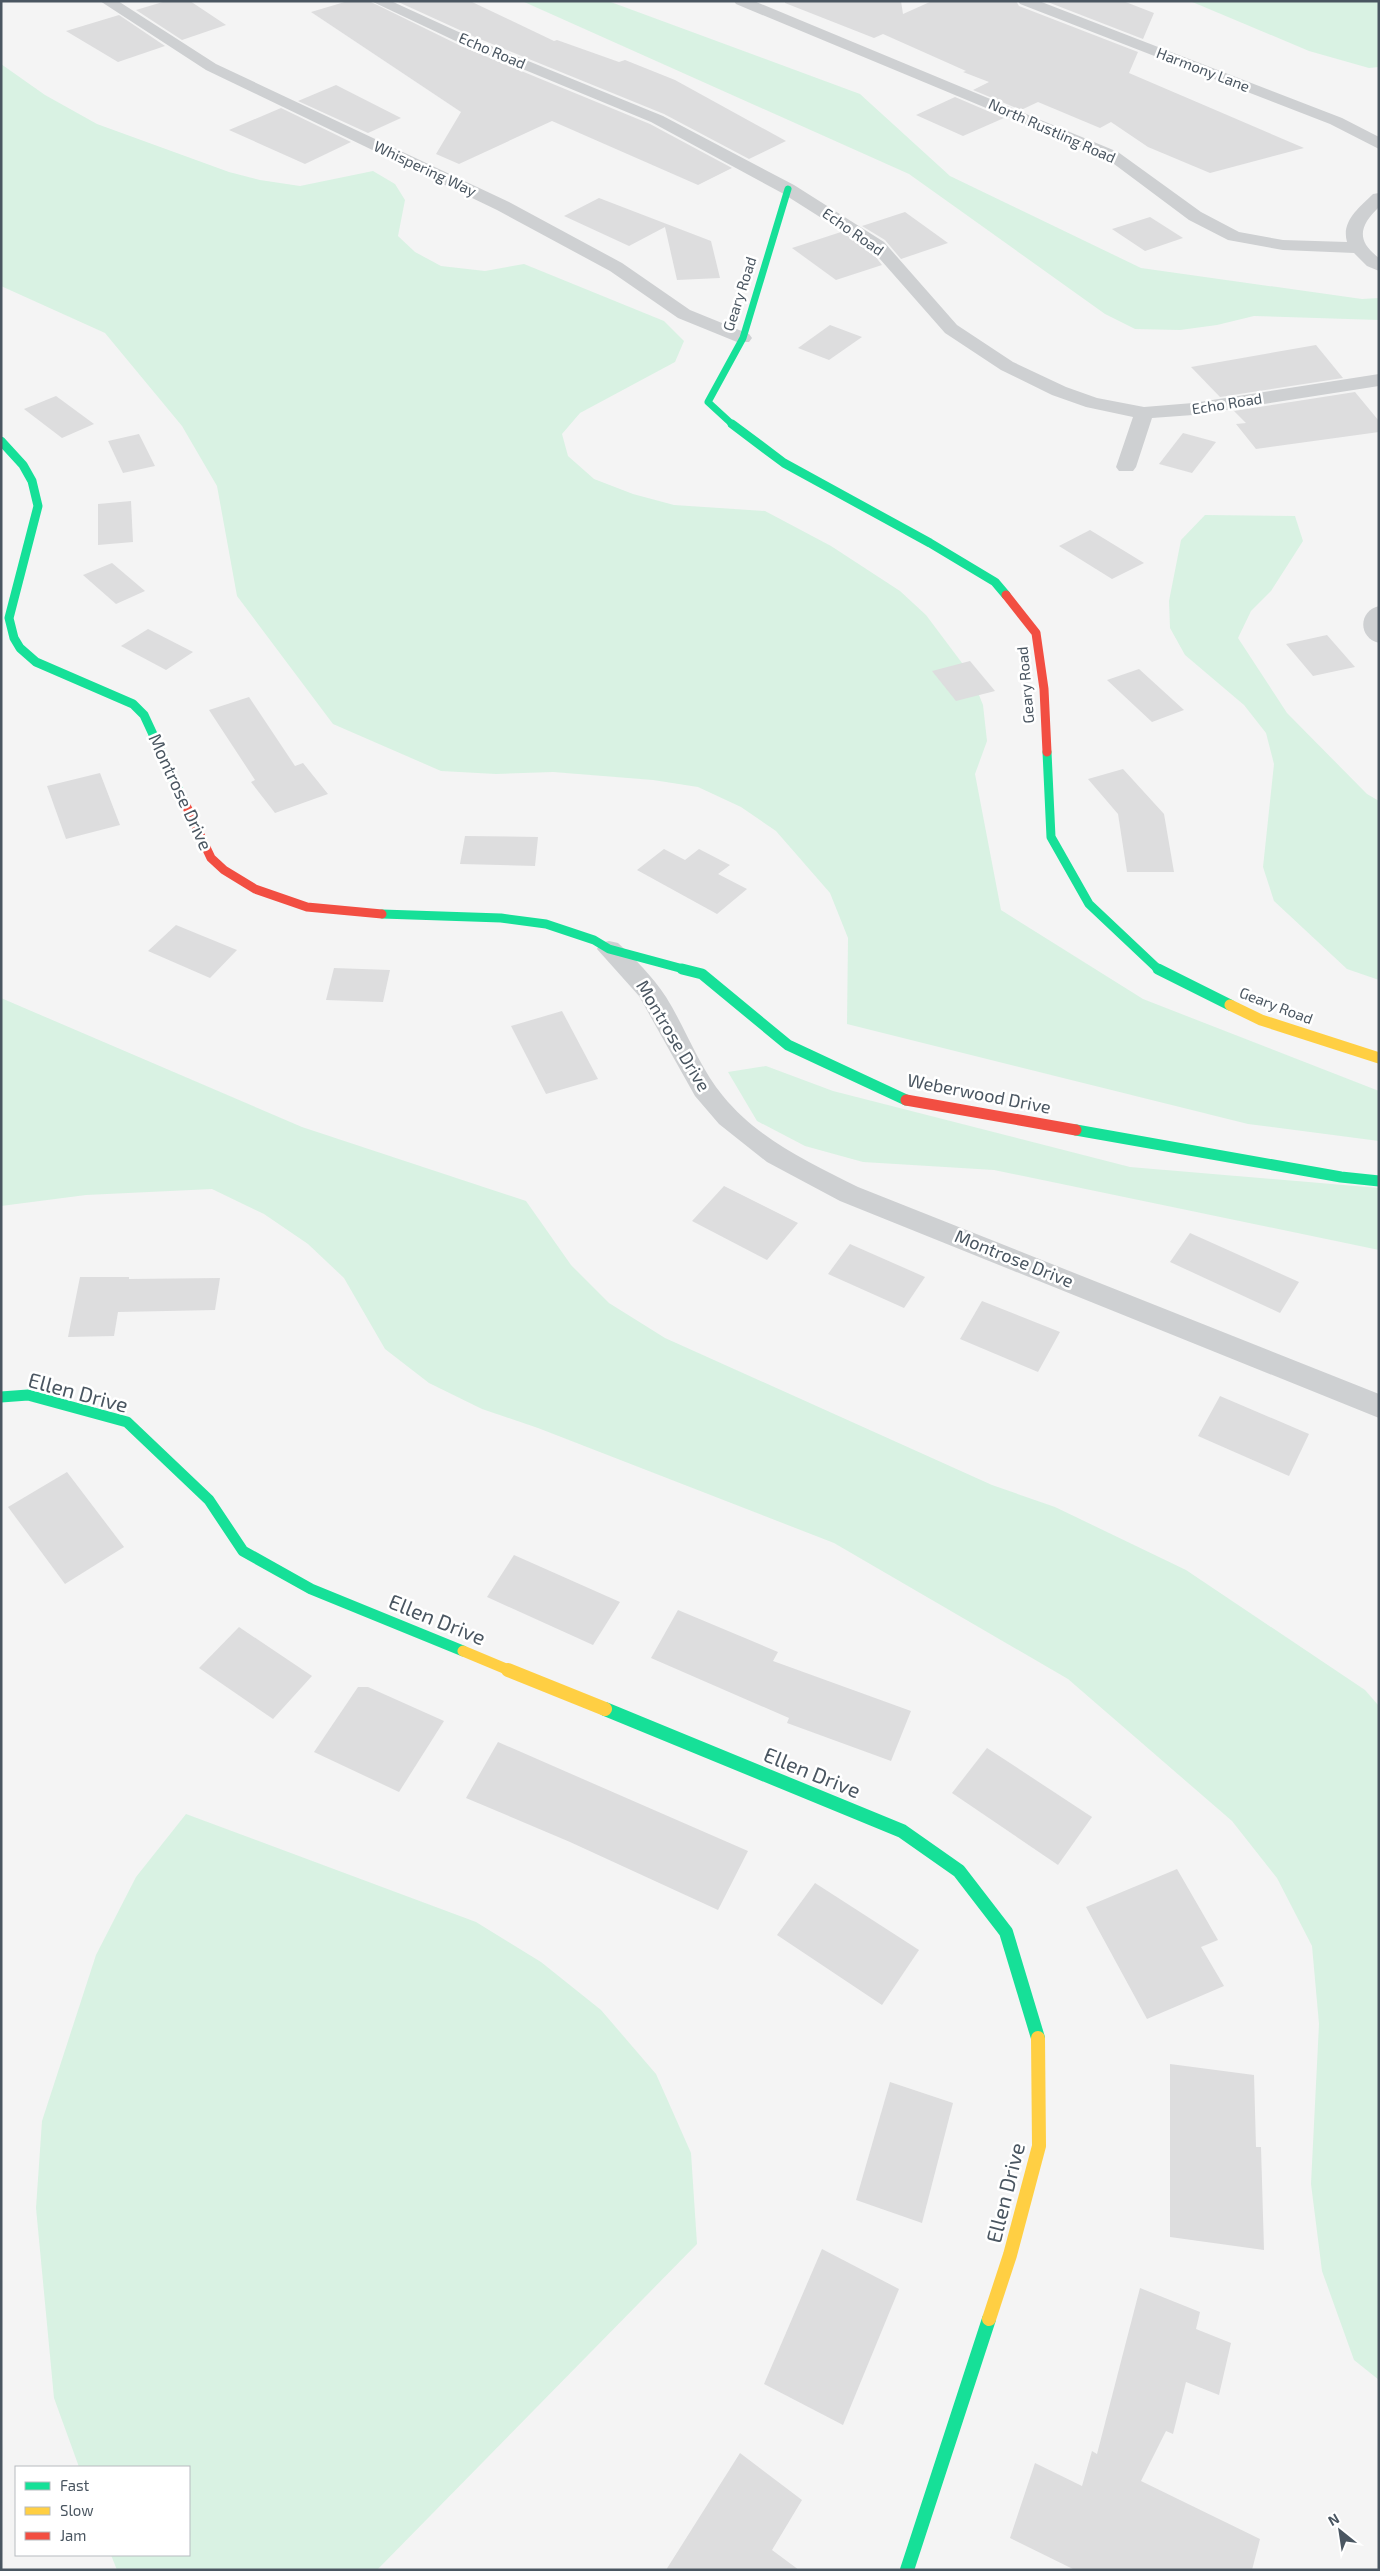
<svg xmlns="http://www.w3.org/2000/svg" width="1380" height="2571" font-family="'Exo 2',sans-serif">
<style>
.green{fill:#d9f2e3}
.building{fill:#ddddde}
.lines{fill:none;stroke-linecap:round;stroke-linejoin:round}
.street{fill:#ced0d2;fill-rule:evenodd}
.fast-far3{stroke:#16e098;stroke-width:7}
.fast-far2{stroke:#16e098;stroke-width:9}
.fast-far1{stroke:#16e098;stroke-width:11}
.fast{stroke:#16e098;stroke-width:14}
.slow-far1{stroke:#ffcf43;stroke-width:11}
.slow{stroke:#ffcf43;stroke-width:14}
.jam-far1{stroke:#f24e42;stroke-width:9}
.jam{stroke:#f24e42;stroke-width:11}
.labels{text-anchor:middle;stroke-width:5;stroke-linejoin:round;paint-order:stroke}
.far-street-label{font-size:15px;fill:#4a5661;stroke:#fff}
.street-label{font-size:18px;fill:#4a5661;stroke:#fff}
.near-street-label{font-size:21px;fill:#4a5661;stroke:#fff}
</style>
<rect width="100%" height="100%" fill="#f4f4f4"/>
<g class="green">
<polygon points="522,1 608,1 860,94 950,176 1141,268 1362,299 1379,298 1379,320 1254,316 1217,325 1180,330 1135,329 1105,314 909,174"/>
<polygon points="1190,1 1379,1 1379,67 1369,68 1309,51"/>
<polygon points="1,64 45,95 97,124 229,172 260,180 300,186 373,171 395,184 405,200 398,236 415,252 441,266 485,271 524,264 664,321 684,341 675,362 580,413 562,434 568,456 594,479 633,494 674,505 765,511 831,546 900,591 926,615 971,675 983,705 987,741 975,774 1001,910 1143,999 1379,1091 1379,1141 1248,1124 847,1024 848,938 830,893 776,831 741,807 698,787 653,780 553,772 496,774 441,771 333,724 237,596 217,486 182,426 105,333 1,286"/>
<polygon points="1205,515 1295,516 1303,541 1271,591 1251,611 1238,638 1287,713 1367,794 1379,801 1379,980 1347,969 1274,901 1263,867 1274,764 1266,733 1244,705 1185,655 1170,628 1169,601 1181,540"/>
<polygon points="1,998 302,1127 526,1201 571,1265 609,1303 665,1338 992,1485 1055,1507 1186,1570 1365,1690 1379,1706 1379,2380 1354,2360 1322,2271 1311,2184 1319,2024 1312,1946 1277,1878 1232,1821 1068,1679 834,1543 538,1428 482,1409 429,1383 385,1349 344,1278 308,1244 264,1214 212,1189 86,1195 1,1206"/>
<polygon points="766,1066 833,1091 1130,1167 1379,1188 1379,1250 994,1170 863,1162 805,1146 757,1121 728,1072"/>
<polygon points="186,1814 476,1922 541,1962 601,2010 656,2074 691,2153 697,2244 377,2570 117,2570 111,2555 189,2555 189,2467 79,2467 54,2398 36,2208 42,2121 96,1955 136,1877"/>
</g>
<g class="building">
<polygon points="166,1 190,1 226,25 182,40 136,10"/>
<polygon points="348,1 369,1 463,47 650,124 732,168 698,185 552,121 459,164 436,154 461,112 311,12"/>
<polygon points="396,1 470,1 554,41 557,40 619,62 625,60 675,80 786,141 749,159 664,114 475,37"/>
<polygon points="785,1 901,1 903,14 932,1 1016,1 1019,6 1138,52 1129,73 1304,148 1210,173 1148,147 1111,122 1100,128 1038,102 1021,110 973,90 989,82 963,72 966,71 883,34 874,38 785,3"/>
<polygon points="1045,1 1123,1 1154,13 1143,39"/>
<polygon points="119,15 165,46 118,62 66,31"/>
<polygon points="336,85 401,118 368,133 298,101"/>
<polygon points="955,97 1004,118 963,136 916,115"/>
<polygon points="281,108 351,142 305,164 229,130"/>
<polygon points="599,198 711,241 720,278 677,280 665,227 629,246 564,216"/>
<polygon points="905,212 948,243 901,259 885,240 862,226"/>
<polygon points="1150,217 1183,238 1145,251 1112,229"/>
<polygon points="841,232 871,251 882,265 836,280 792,248"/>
<polygon points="830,325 862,337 829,360 798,348"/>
<polygon points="1316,345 1343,378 1220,397 1191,367"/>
<polygon points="1355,392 1379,421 1379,432 1256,449 1236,424 1246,423 1234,411"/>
<polygon points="56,396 94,424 62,438 24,409"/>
<polygon points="1183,433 1216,442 1192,473 1159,464"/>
<polygon points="139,434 155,466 123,473 108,441"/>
<polygon points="131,501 133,542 98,545 98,504"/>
<polygon points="1090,530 1144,563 1112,579 1059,546"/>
<polygon points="112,563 145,591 116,604 83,575"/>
<polygon points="148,629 193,652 166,670 121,646"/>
<polygon points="1327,635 1355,667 1313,676 1286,644"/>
<polygon points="970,661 995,691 956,701 932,671"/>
<polygon points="1139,669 1184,710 1152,722 1107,680"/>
<polygon points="249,697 295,766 303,763 328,794 275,813 251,782 255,780 209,710"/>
<polygon points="1123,769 1164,814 1174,872 1127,872 1118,814 1088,779"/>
<polygon points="100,773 120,825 66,839 47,786"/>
<polygon points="465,836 538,837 535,866 460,864"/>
<polygon points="664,849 685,860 699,849 730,865 718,874 747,889 717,914 637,870"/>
<polygon points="176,925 237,950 210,978 148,951"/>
<polygon points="334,968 390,970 383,1002 326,1000"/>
<polygon points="562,1011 598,1079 546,1094 511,1026"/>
<polygon points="724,1186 798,1223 767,1260 692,1221"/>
<polygon points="1190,1233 1299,1282 1280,1313 1170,1262"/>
<polygon points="850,1244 925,1277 904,1308 828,1274"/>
<polygon points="80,1277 129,1277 129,1279 220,1278 215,1310 118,1312 114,1336 68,1337"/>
<polygon points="982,1301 1060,1332 1038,1372 960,1339"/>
<polygon points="1220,1396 1309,1434 1289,1476 1198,1436"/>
<polygon points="67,1472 124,1547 65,1584 8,1507"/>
<polygon points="514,1555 620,1602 593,1645 487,1597"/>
<polygon points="678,1610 778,1652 773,1661 911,1711 891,1761 787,1723 789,1718 651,1658"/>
<polygon points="239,1627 312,1676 273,1719 199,1668"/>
<polygon points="358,1687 368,1687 444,1721 399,1792 314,1752"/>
<polygon points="498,1742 748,1851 718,1910 570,1842 466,1798"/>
<polygon points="987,1748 1092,1817 1058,1865 952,1793"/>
<polygon points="1177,1869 1218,1940 1201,1947 1224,1986 1147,2019 1086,1907"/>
<polygon points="815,1883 919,1950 882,2005 777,1935"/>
<polygon points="1170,2064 1254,2075 1256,2147 1261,2147 1264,2250 1170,2237"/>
<polygon points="890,2082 953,2103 922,2223 856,2200"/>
<polygon points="822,2249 899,2289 843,2425 764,2384"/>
<polygon points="1140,2288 1200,2312 1196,2329 1231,2343 1219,2395 1186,2382 1173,2434 1166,2431 1141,2481 1260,2539 1252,2570 1075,2570 1010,2538 1035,2463 1082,2486 1092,2451 1097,2454"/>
<polygon points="740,2453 802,2500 772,2550 799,2570 666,2570"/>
</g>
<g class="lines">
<g class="street">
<polygon points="100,1 118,1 216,64 509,202 622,263 690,310 749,334 752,338 749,342 737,342 678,318 610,271 497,210 206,70"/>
<polygon points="371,1 391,1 474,39 663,116 794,185 884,242 957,325 1013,362 1066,387 1097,398 1144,407 1193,403 1379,374 1379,386 1193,415 1152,418 1136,467 1133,471 1119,471 1116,467 1133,417 1086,407 1052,395 1001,370 945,333 872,250 782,193 651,122 464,45"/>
<path d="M734 1H754L1118 152 1201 212 1239 232 1283 240 1347 242C1341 221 1359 208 1373 194L1379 193V207C1359 226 1356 241 1379 258V271L1367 266 1354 253 1283 250 1228 240 1189 220 1106 158 736 4Z"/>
<polygon points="1018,1 1039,1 1342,118 1379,137 1379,149 1330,124 1020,4"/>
<path d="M1379 606V643C1358 638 1358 611 1379 606Z"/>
<path d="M609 941 618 943C636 960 652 976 666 997 686 1029 699 1067 723 1096 758 1139 810 1163 858 1187L1379 1394V1418L840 1201 767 1162 719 1124 695 1096 639 996 597 949 600 943Z"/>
</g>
<polyline class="fast-far3" points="733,425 708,402 743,338 788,189"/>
<g class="fast-far2">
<polyline points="732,424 784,463 930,543 995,582 1006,595"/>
<polyline points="1,441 23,465 32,481 38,506 9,618 14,638 20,648 36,662 133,704 144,715 183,799"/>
<polyline points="1047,752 1051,837 1089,904 1159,970"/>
<polyline points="382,914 501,918 546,924 594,940 609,949 687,970"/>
</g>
<g class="fast-far1">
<polyline points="682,969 702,974 788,1045 906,1100"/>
<polyline points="1158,969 1230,1005"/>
<polyline points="1076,1130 1341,1177 1379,1181"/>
<polyline points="1,1397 28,1395 127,1422 209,1500 243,1551 311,1589 463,1651"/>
</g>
<g class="fast">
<polyline points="605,1709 902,1831 959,1871 1006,1932 1038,2038"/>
<polyline points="907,2570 989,2319"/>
</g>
<g class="slow-far1">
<polyline points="1230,1005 1261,1020 1379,1058"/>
<polyline points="463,1651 511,1671"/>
</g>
<g class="slow">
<polyline points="508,1670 605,1709"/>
<polyline points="989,2319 1010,2255 1039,2146 1038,2038"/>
</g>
<g class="jam-far1">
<polyline points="1006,595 1036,633 1044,689 1047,752"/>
<polyline points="183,799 211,858 224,870 255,889 307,907 382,914"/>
</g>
<polyline class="jam" points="906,1100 1076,1130"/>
</g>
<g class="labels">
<g class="far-street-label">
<text transform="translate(492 51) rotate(23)" y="5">Echo Road</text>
<text transform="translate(1203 70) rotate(21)" y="5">Harmony Lane</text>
<text transform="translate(1052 131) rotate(24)" y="5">North Rustling Road</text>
<text transform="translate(425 169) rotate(25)" y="5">Whispering Way</text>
<text transform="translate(853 232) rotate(35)" y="5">Echo Road</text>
<text transform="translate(740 294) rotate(-72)" y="5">Geary Road</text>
<text transform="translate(1227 404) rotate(-9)" y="5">Echo Road</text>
<text transform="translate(1026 685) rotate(-95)" y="5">Geary Road</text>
<text transform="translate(1276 1006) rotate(21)" y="5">Geary Road</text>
</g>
<g class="street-label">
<text transform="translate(180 792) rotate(65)" y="6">Montrose Drive</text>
<text transform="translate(673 1036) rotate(59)" y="6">Montrose Drive</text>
<text transform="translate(979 1094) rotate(11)" y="6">Weberwood Drive</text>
<text transform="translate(1014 1259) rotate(22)" y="6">Montrose Drive</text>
</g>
<g class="near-street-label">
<text transform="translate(78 1393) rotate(15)" y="7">Ellen Drive</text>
<text transform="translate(437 1620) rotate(22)" y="7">Ellen Drive</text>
<text transform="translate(812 1773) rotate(22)" y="7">Ellen Drive</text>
<text transform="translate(1006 2193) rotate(-76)" y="7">Ellen Drive</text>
</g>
</g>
<rect width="1380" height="2571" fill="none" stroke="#4a5661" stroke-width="5"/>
<rect x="15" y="2466" width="175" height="90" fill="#ffffff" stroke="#b7bbc0"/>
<rect x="25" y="2482" width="25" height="8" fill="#16e098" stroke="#b7bbc0"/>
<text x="60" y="2491" font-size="15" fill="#4a5661">Fast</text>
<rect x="25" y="2507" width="25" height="8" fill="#ffcf43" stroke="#b7bbc0"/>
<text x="60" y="2516" font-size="15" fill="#4a5661">Slow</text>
<rect x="25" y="2532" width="25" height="8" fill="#f24e42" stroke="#b7bbc0"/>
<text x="60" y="2541" font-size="15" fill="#4a5661">Jam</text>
<g transform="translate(1340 2531) rotate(330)" stroke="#ffffff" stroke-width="4" paint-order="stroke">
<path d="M0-4L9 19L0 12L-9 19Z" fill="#4a5661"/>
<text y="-8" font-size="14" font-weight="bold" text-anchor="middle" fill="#4a5661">N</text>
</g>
</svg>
